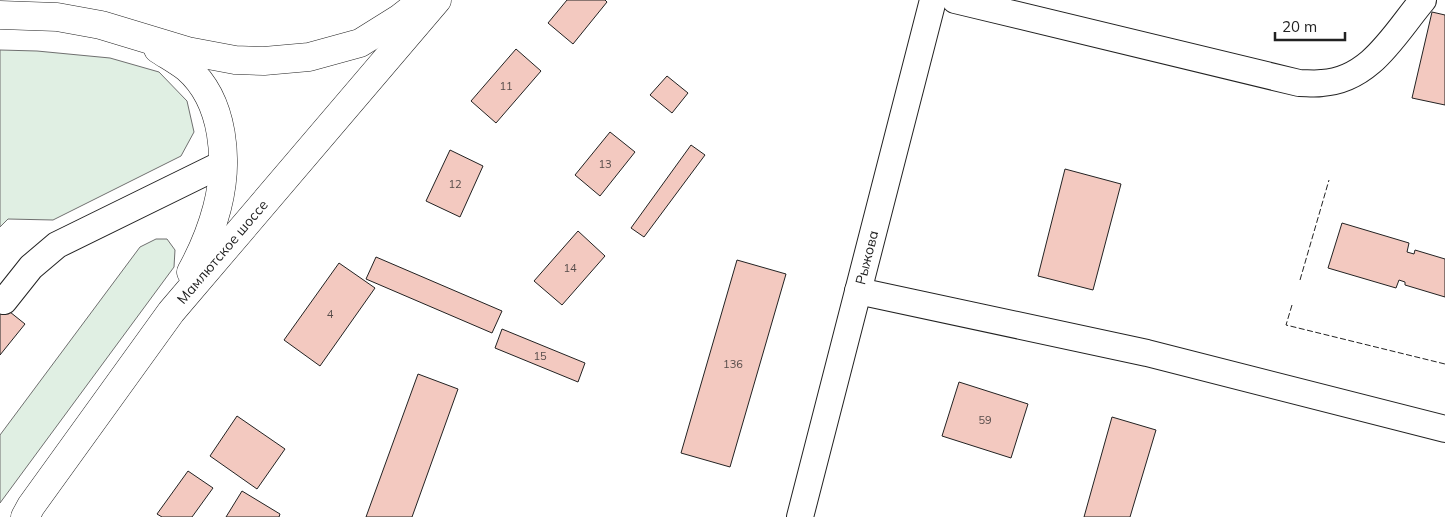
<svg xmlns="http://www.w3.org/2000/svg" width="1445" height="517" font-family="Mulish,sans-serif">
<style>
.green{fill:#e0efe3;stroke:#6f6f6f}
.building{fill:#f3c9c0;stroke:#222}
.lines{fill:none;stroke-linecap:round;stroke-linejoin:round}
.minor-casing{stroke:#222;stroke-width:28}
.highway-casing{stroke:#222;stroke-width:29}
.minor{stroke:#fff;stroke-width:26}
.highway{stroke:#fff;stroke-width:28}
.fence{stroke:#222;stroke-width:1;stroke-dasharray:6 2.5;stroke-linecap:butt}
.labels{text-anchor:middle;stroke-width:4;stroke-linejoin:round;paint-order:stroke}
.number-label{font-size:11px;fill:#564c4a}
.street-label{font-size:14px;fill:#222;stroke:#fff}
</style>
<rect width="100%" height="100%" fill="#fff"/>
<g class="green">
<polygon points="0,50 37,51 110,58 159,72 187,101 194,132 181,156 53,220 8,219 0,227"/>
<polygon points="156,239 167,239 175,250 174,267 0,503 0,435 140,247"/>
</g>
<g class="building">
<polygon points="567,0 605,0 607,2 573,44 548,23"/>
<polygon points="1432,12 1445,15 1445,105 1412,98"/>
<polygon points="516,49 541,71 496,123 471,101"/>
<polygon points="667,76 688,93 672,113 650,95"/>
<polygon points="610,132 635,152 600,196 575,175"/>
<polygon points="691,145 705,155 644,237 631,228"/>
<polygon points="450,150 483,166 460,217 426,201"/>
<polygon points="1065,169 1121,184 1093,290 1038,276"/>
<polygon points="1342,223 1409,243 1407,252 1414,254 1415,250 1445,259 1445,297 1405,285 1405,282 1399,280 1396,288 1328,268"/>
<polygon points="578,231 605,256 562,305 534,281"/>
<polygon points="376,257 502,311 492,333 366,279"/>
<polygon points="737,260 786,274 730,467 681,453"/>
<polygon points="339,263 375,288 320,366 284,340"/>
<polygon points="0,304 25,324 0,355"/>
<polygon points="502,329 585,363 578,382 495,348"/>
<polygon points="418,374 458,389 412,517 366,517"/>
<polygon points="959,382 1028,404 1011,458 942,436"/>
<polygon points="237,416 285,449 257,489 210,456"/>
<polygon points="1112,417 1156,430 1130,517 1084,517"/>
<polygon points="188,471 213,488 192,517 162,517 157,514"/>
<polygon points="242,491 280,514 279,517 226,517"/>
</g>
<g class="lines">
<defs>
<g id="minor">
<path d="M955 0 1299 83C1307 83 1314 84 1322 83 1371 80 1395 33 1423 0"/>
<polyline points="858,291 1147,353 1445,429"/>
<polyline points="4,301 31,267 57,245 222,164"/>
<path id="s1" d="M800 517 933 0"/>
</g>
<g id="highway">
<polyline points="0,15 57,17 101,25 187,51 235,60 264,61 309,57 360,43 400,18 422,1"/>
<path d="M158 49C167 55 178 61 187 68 225 101 229 162 217 208 211 231 202 252 191 272"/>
<path id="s2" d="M25 517 31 506 171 312 437 0"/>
</g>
</defs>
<use href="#minor" class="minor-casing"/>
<use href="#highway" class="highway-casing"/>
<use href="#minor" class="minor"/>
<use href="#highway" class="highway"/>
<g class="fence">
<polyline points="1300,280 1329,180"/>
<polyline points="1292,305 1286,325 1445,364"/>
</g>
</g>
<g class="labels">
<g class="number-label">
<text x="506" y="90">11</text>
<text x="605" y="168">13</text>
<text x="455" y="188">12</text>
<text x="570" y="272">14</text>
<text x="330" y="318">4</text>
<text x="540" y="360">15</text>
<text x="733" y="368">136</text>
<text x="985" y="424">59</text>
</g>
<g class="street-label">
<text dy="5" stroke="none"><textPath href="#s2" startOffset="331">Мамлютское шоссе</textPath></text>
<text dy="5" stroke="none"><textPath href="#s1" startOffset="268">Рыжова</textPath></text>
</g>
</g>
<path d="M1275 32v8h70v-8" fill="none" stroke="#222222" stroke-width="2.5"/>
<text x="1282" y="32" font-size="15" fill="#222222" stroke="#ffffff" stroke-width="4" paint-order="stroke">20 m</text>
</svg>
